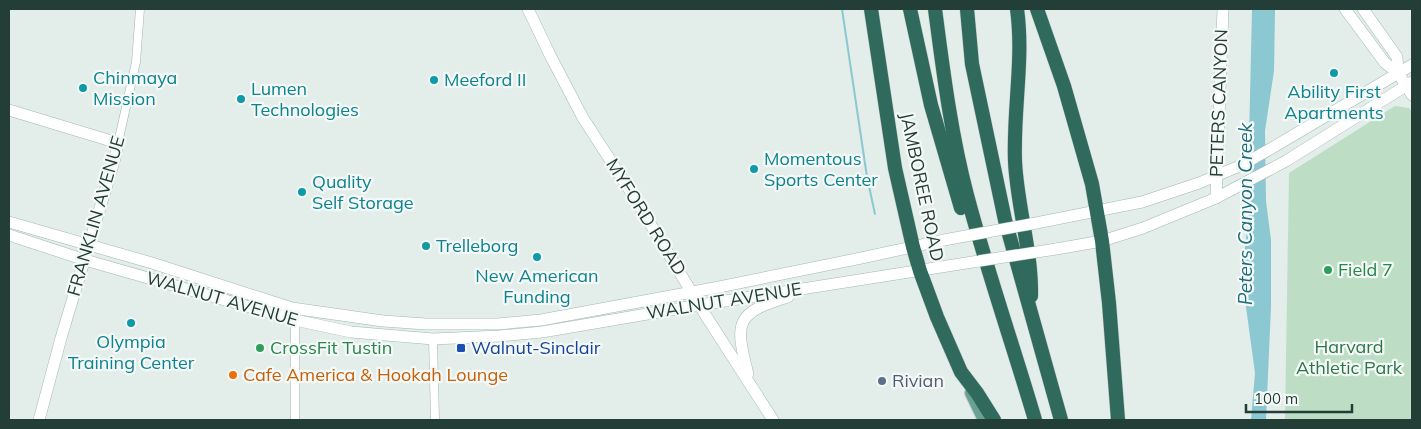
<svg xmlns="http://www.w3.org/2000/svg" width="1421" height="429" font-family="Mulish,sans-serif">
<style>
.green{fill:#bddec5}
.water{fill:#8cc8d1}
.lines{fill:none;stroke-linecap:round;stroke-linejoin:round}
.stream{stroke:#8cc8d1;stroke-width:2}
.street-casing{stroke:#a6b5b0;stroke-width:9}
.secondary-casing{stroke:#a2b9b0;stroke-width:12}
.primary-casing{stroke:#c1c9c7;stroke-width:14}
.highway-casing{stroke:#c1c9c7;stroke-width:15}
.street{stroke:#fff;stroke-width:8}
.secondary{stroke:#fff;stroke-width:11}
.primary{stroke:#69a292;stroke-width:12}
.highway{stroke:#2f6a5d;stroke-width:14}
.secondary-bridge-casing{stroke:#a2b9b0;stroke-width:12;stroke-linecap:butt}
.secondary-bridge{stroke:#fff;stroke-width:11}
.culture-dot{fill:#0f9aa8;stroke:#f4f9f7;stroke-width:2}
.leisure-dot{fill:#2e9e5b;stroke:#f4f9f7;stroke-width:2}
.transit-dot{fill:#1a4fb4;stroke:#f4f9f7;stroke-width:2}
.food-dot{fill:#e8710a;stroke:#f4f9f7;stroke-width:2}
.service-dot{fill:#5c6f8a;stroke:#f4f9f7;stroke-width:2}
.labels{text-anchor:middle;stroke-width:4.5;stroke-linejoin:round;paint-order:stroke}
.culture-label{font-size:18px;fill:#0d838f;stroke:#f4f9f7;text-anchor:start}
.street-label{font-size:18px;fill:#233e37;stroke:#f4f9f7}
.leisure-label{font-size:18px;fill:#27864d;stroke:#f4f9f7;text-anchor:start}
.park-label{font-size:18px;fill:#2d7548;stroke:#f4f9f7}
.transit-label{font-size:18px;fill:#164399;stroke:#f4f9f7;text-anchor:start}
.food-label{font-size:18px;fill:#c56008;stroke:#f4f9f7;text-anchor:start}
.service-label{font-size:18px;fill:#4e5e75;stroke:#f4f9f7;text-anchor:start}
.water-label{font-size:19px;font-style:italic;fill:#1d6c7a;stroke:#f4f9f7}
</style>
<rect width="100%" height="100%" fill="#e3ede9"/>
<polygon class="green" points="1395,106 1409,108 1412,112 1412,420 1285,420 1289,173"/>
<polygon class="water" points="1252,9 1275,9 1274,71 1265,131 1266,201 1271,240 1271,307 1266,420 1251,420 1255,373 1246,307 1245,248 1251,196 1249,140"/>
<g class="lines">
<polyline class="stream" points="842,9 867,177 875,214"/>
<defs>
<g id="street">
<polyline points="118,143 136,62 140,9"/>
<polyline points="295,320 295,420"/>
<polyline points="433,339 435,420"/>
</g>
<g id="secondary">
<polyline points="528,9 551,57 583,118 631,192 706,316 773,420"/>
<polyline points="1345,9 1385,63 1398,73 1412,95"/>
<polyline points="1363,9 1397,57 1398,73"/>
<polyline points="9,110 118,143 115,158 61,338 39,420"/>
<polyline points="1216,198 1223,9"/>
<polyline points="9,222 152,263 292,308 383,321 426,324 498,324 541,320 714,288 866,257 944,240"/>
<polyline points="1031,224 1142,202 1199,183 1242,165 1272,148 1412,65"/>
<polyline points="9,235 85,260 295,320 351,332 433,339 499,336 542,332 700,305 979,261"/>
<polyline points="1056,249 1102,241 1143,228 1216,198 1286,161 1412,82"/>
<path d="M748 374C735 323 734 313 788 297"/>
</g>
<polyline id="primary" points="971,393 984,420"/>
<g id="highway">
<polyline points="871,9 895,168 913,247 920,271 937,317 961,372 977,393 994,420"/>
<polyline points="910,9 931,105 961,208"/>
<path d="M935 9C943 70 951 135 967 195 987 271 1013 345 1035 420"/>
<polyline points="967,9 972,64 1005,220 1061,420"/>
<path d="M1017 9C1024 59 1013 110 1015 161 1017 206 1032 251 1031 296"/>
<polyline points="1037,9 1064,86 1092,184 1102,241 1109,303 1118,420"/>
</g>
</defs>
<use href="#street" class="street-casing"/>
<use href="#secondary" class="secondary-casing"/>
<use href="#primary" class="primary-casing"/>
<use href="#highway" class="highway-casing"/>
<use href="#street" class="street"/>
<use href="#secondary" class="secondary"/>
<use href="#primary" class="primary"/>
<use href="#highway" class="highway"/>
<defs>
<g id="secondary-bridge">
<polyline points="944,240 1031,224"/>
<polyline points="979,261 1056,249"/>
</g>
</defs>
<use href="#secondary-bridge" class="secondary-bridge-casing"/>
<use href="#secondary-bridge" class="secondary-bridge"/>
</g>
<g class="culture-dot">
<circle cx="1334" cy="73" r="5"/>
<circle cx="434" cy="80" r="5"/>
<circle cx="83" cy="88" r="5"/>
<circle cx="241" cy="99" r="5"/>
<circle cx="754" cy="169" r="5"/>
<circle cx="302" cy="192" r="5"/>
<circle cx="426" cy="246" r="5"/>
<circle cx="537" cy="257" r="5"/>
<circle cx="131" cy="323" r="5"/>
</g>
<g class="leisure-dot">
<circle cx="1328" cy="270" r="5"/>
<circle cx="260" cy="348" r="5"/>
</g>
<rect class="transit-dot" x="456" y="343" width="10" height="10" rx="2.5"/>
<circle class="food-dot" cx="233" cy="375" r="5"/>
<circle class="service-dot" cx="882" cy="381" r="5"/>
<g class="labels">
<g class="culture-label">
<text x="93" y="84">Chinmaya<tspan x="93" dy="21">Mission</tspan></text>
<text x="444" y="86">Meeford II</text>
<text x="251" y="95">Lumen<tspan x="251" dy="21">Technologies</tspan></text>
<text x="1334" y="98" text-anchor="middle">Ability First<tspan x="1334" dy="21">Apartments</tspan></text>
<text x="764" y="165">Momentous<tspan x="764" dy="21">Sports Center</tspan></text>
<text x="312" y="188">Quality<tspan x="312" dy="21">Self Storage</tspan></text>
<text x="436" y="252">Trelleborg</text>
<text x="537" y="282" text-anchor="middle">New American<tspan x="537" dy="21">Funding</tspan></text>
<text x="131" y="348" text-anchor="middle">Olympia<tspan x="131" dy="21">Training Center</tspan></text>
</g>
<g class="street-label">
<text transform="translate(1219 103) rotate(-88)" y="6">PETERS CANYON</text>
<text transform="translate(922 187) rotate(78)" y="6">JAMBOREE ROAD</text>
<text transform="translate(96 216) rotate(-74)" y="6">FRANKLIN AVENUE</text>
<text transform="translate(646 217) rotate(58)" y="6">MYFORD ROAD</text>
<text transform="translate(222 299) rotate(16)" y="6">WALNUT AVENUE</text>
<text transform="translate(724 301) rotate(-9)" y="6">WALNUT AVENUE</text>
</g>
<g class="leisure-label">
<text x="1338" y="276">Field 7</text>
<text x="270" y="354">CrossFit Tustin</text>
</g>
<g class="park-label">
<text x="1349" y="353">Harvard<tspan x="1349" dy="21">Athletic Park</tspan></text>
</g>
<g class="transit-label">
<text x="471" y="354">Walnut-Sinclair</text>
</g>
<g class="food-label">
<text x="243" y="381">Cafe America &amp; Hookah Lounge</text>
</g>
<g class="service-label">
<text x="892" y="387">Rivian</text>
</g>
<g class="water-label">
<text transform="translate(1245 214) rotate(-90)" y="7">Peters Canyon Creek</text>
</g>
</g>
<rect width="1421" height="429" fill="none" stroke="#233e37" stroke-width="20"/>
<path d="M1246 404v8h106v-8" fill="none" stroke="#233e37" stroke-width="2.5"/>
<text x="1254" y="404" font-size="15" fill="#233e37" stroke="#f4f9f7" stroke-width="4" paint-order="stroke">100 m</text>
</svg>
